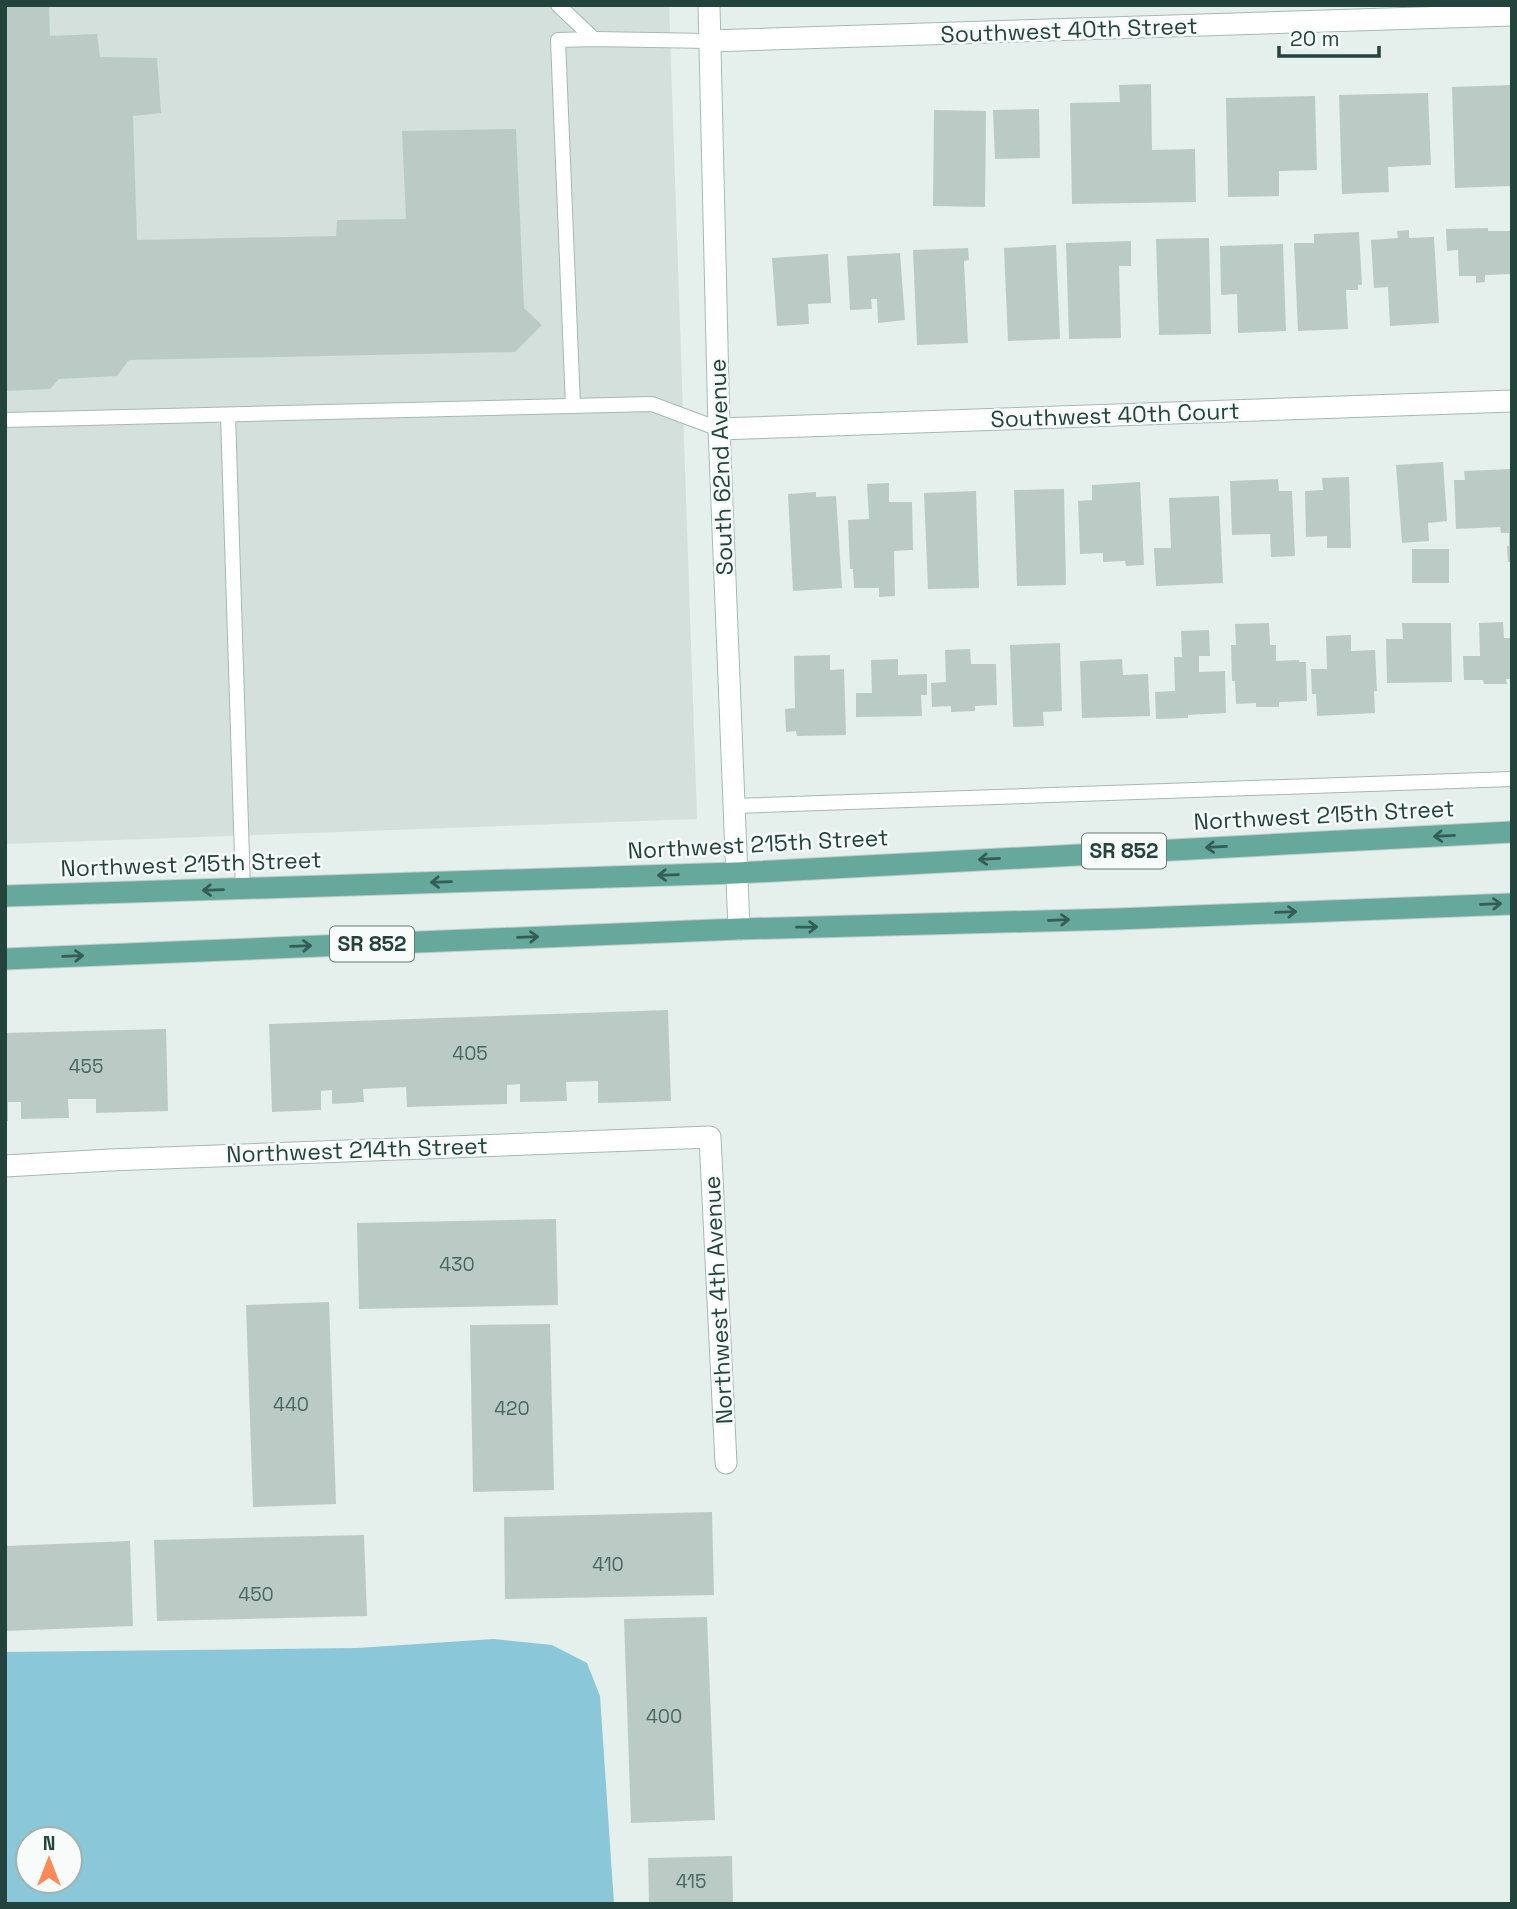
<svg xmlns="http://www.w3.org/2000/svg" width="1517" height="1909" font-family="'Space Grotesk',sans-serif">
<style>
.built{fill:#d3e0db}
.water{fill:#8ac7d8;fill-rule:evenodd}
.building{fill:#bacbc5}
.lines{fill:none;stroke-linecap:round;stroke-linejoin:round}
.lane-casing{stroke:#a7b8b4;stroke-width:16}
.street-casing{stroke:#a7b8b4;stroke-width:23}
.secondary-casing{stroke:#a3bcb5;stroke-width:23}
.primary-casing{stroke:#c1cbc9;stroke-width:23}
.lane{stroke:#fff;stroke-width:14}
.street{stroke:#fff;stroke-width:21}
.secondary{stroke:#fff;stroke-width:21}
.primary{stroke:#66a99c;stroke-width:21}
.oneway{stroke:#335d55}
.labels{text-anchor:middle;stroke-width:5;stroke-linejoin:round;paint-order:stroke}
.number-label{font-size:19px;fill:#48665f}
.shield{fill:#f7fbf9;stroke:#627b75;stroke-width:2}
.shield-label{font-size:21px;font-weight:bold;fill:#22443d}
.street-label{font-size:23px;fill:#22443d;stroke:#f7fbf9}
</style>
<rect width="100%" height="100%" fill="#e5efec"/>
<polygon class="built" points="5,5 669,5 697,819 5,844"/>
<path class="water" d="M494 1639 552 1645 587 1663 600 1696 614 1904H5V1652L357 1648ZM28 1839H70V1881H28Z"/>
<g class="building">
<polygon points="5,7 49,7 50,36 97,34 100,57 157,58 161,113 133,116 137,240 336,236 337,220 406,219 402,131 516,129 524,308 542,325 515,352 129,360 117,376 59,379 50,389 5,391"/>
<polygon points="1151,84 1152,150 1195,149 1196,202 1072,204 1070,103 1120,102 1119,85"/>
<polygon points="1512,85 1512,186 1455,188 1452,87"/>
<polygon points="1428,93 1431,165 1388,167 1389,192 1342,194 1339,95"/>
<polygon points="1315,96 1317,170 1279,171 1279,196 1228,197 1226,98"/>
<polygon points="1039,109 1040,158 995,159 993,110"/>
<polygon points="934,110 986,111 985,207 933,206"/>
<polygon points="1488,228 1488,231 1511,231 1512,274 1485,275 1485,282 1476,283 1476,276 1459,276 1458,250 1447,251 1446,229"/>
<polygon points="1409,230 1409,238 1434,237 1439,323 1390,326 1388,287 1374,288 1371,240 1398,238 1397,231"/>
<polygon points="1359,232 1362,285 1358,285 1358,290 1346,290 1348,329 1298,331 1294,243 1314,243 1314,234"/>
<polygon points="1209,238 1211,334 1159,335 1156,239"/>
<polygon points="1131,241 1131,266 1119,266 1121,338 1069,339 1066,243"/>
<polygon points="1283,244 1286,331 1238,333 1237,294 1221,295 1220,246"/>
<polygon points="1056,245 1060,339 1008,341 1004,248"/>
<polygon points="968,248 969,260 964,261 968,343 917,345 913,250"/>
<polygon points="900,253 905,320 878,323 877,299 871,299 872,309 850,310 847,256"/>
<polygon points="828,254 831,303 808,304 809,324 777,326 772,258"/>
<polygon points="1443,462 1447,521 1428,523 1429,541 1402,543 1396,465"/>
<polygon points="1512,469 1512,562 1508,562 1507,546 1509,546 1509,533 1501,533 1500,527 1456,529 1454,480 1465,480 1464,471"/>
<polygon points="1349,477 1351,548 1327,548 1327,536 1306,537 1305,491 1323,490 1322,478"/>
<polygon points="1278,479 1279,491 1292,491 1295,556 1271,557 1270,534 1232,535 1230,481"/>
<polygon points="1140,482 1144,565 1126,566 1125,561 1103,562 1103,553 1080,554 1078,501 1092,500 1092,485"/>
<polygon points="889,483 889,502 912,502 913,550 894,551 895,596 879,597 879,588 854,588 853,569 850,569 848,520 869,519 867,484"/>
<polygon points="1064,489 1066,585 1017,586 1014,490"/>
<polygon points="976,491 979,588 928,589 924,493"/>
<polygon points="816,492 816,497 836,496 842,588 793,591 788,494"/>
<polygon points="1219,496 1223,583 1156,586 1154,548 1171,548 1169,498"/>
<rect x="1412" y="549" width="37" height="34"/>
<polygon points="1503,622 1504,638 1512,638 1512,679 1506,679 1507,684 1484,684 1483,680 1464,680 1463,656 1480,656 1479,623"/>
<polygon points="1269,623 1270,645 1276,645 1276,661 1299,660 1299,662 1306,662 1307,701 1279,702 1279,707 1256,707 1256,703 1236,704 1235,681 1232,681 1231,645 1236,645 1235,624"/>
<polygon points="1402,623 1451,623 1452,682 1387,683 1386,639 1403,639"/>
<polygon points="1209,630 1210,656 1199,656 1199,672 1225,671 1226,713 1188,715 1188,718 1156,719 1155,692 1175,691 1174,657 1182,657 1181,631"/>
<polygon points="1351,635 1351,651 1375,650 1377,691 1374,691 1375,713 1317,716 1316,694 1312,694 1311,669 1327,669 1326,636"/>
<polygon points="1060,643 1062,711 1043,712 1044,726 1013,727 1010,645"/>
<polygon points="970,649 971,664 996,664 997,705 975,706 975,711 951,712 951,706 932,707 931,683 946,682 945,650"/>
<polygon points="830,655 830,670 844,669 846,735 797,736 796,731 786,732 785,709 795,708 794,656"/>
<polygon points="898,659 898,675 927,674 927,695 921,695 922,716 856,717 856,693 872,693 871,660"/>
<polygon points="1122,659 1123,675 1148,674 1150,716 1082,718 1080,661"/>
<polygon points="668,1010 671,1101 598,1103 598,1081 566,1082 567,1101 520,1102 520,1084 507,1085 507,1104 407,1107 406,1087 363,1089 364,1102 332,1104 332,1090 321,1091 321,1110 272,1112 269,1024"/>
<polygon points="166,1029 168,1111 96,1113 96,1099 68,1099 69,1118 21,1119 21,1102 8,1102 8,1121 5,1121 5,1033"/>
<polygon points="556,1219 558,1305 359,1309 357,1223"/>
<polygon points="329,1302 336,1504 253,1507 246,1305"/>
<polygon points="550,1324 554,1490 473,1492 470,1325"/>
<polygon points="712,1512 714,1595 505,1599 504,1517"/>
<polygon points="364,1535 367,1616 157,1621 154,1540"/>
<polygon points="130,1541 133,1626 5,1631 5,1546"/>
<polygon points="707,1617 715,1820 631,1823 624,1619"/>
<polygon points="732,1856 733,1904 649,1904 648,1858"/>
</g>
<g class="lines">
<defs>
<g id="lane">
<polyline points="558,5 594,39"/>
<polyline points="573,406 558,40 594,39 710,41"/>
<polyline points="228,415 243,889"/>
<polyline points="5,420 652,404 719,429"/>
<polyline points="734,806 1512,779"/>
</g>
<g id="street">
<polyline points="710,41 1512,15"/>
<polyline points="719,429 1512,401"/>
<polyline points="5,1166 110,1160 710,1137 726,1463"/>
</g>
<polyline id="secondary" points="709,5 719,429 739,929"/>
<g id="primary">
<polyline points="5,896 736,873 1512,832"/>
<polyline points="5,959 739,929 1117,919 1512,904"/>
</g>
</defs>
<use href="#lane" class="lane-casing"/>
<use href="#street" class="street-casing"/>
<use href="#secondary" class="secondary-casing"/>
<use href="#primary" class="primary-casing"/>
<use href="#lane" class="lane"/>
<use href="#street" class="street"/>
<use href="#secondary" class="secondary"/>
<use href="#primary" class="primary"/>
</g>
<defs><path id="oneway-shaft" d="M-6 0H5M1.5-3L5.5 0L1.5 3" fill="none" stroke-width="1.6" stroke-linecap="round" stroke-linejoin="round" transform="scale(1.75)"/></defs>
<g class="oneway">
<use href="#oneway-shaft" transform="translate(1444 836) rotate(177)"/>
<use href="#oneway-shaft" transform="translate(1216 847) rotate(177)"/>
<use href="#oneway-shaft" transform="translate(989 859) rotate(177)"/>
<use href="#oneway-shaft" transform="translate(668 875) rotate(178)"/>
<use href="#oneway-shaft" transform="translate(441 882) rotate(178)"/>
<use href="#oneway-shaft" transform="translate(213 890) rotate(178)"/>
<use href="#oneway-shaft" transform="translate(1491 904) rotate(-2)"/>
<use href="#oneway-shaft" transform="translate(1286 912) rotate(-2)"/>
<use href="#oneway-shaft" transform="translate(1059 920) rotate(-2)"/>
<use href="#oneway-shaft" transform="translate(807 927) rotate(-1)"/>
<use href="#oneway-shaft" transform="translate(528 937) rotate(-2)"/>
<use href="#oneway-shaft" transform="translate(301 946) rotate(-2)"/>
<use href="#oneway-shaft" transform="translate(73 956) rotate(-2)"/>
</g>
<g class="labels">
<g class="number-label">
<text x="470" y="1060">405</text>
<text x="86" y="1073">455</text>
<text x="457" y="1271">430</text>
<text x="291" y="1411">440</text>
<text x="512" y="1415">420</text>
<text x="608" y="1571">410</text>
<text x="256" y="1601">450</text>
<text x="664" y="1723">400</text>
<text x="691" y="1888">415</text>
</g>
<g class="shield">
<rect x="1082" y="833.5" width="84" height="35" rx="5"/>
<rect x="330" y="926.5" width="84" height="35" rx="5"/>
</g>
<g class="shield-label">
<text x="1124" y="858">SR 852</text>
<text x="372" y="951">SR 852</text>
</g>
<g class="street-label">
<text transform="translate(1069 30) rotate(-2)" y="8">Southwest 40th Street</text>
<text transform="translate(1115 415) rotate(-2)" y="8">Southwest 40th Court</text>
<text transform="translate(721 467) rotate(-92)" y="8">South 62nd Avenue</text>
<text transform="translate(1324 815) rotate(-3)" y="8">Northwest 215th Street</text>
<text transform="translate(758 844) rotate(-3)" y="8">Northwest 215th Street</text>
<text transform="translate(191 864) rotate(-2)" y="8">Northwest 215th Street</text>
<text transform="translate(357 1150) rotate(-2)" y="8">Northwest 214th Street</text>
<text transform="translate(718 1300) rotate(-93)" y="8">Northwest 4th Avenue</text>
</g>
</g>
<rect width="1517" height="1909" fill="none" stroke="#22443d" stroke-width="14"/>
<g transform="translate(49 1860)"><circle r="33" fill="#f7fbf9" stroke="#a2b2ae" stroke-width="2"/>
<path d="M0-5L12 26L0 18L-12 26Z" fill="#fd8a56"/>
<text y="-10" font-size="19" font-weight="bold" text-anchor="middle" fill="#22443d">N</text>
</g>
<path d="M1279 46v10h100v-10" fill="none" stroke="#22443d" stroke-width="3.5"/>
<text x="1290" y="46" font-size="21" fill="#22443d" stroke="#f7fbf9" stroke-width="5" paint-order="stroke">20 m</text>
</svg>
